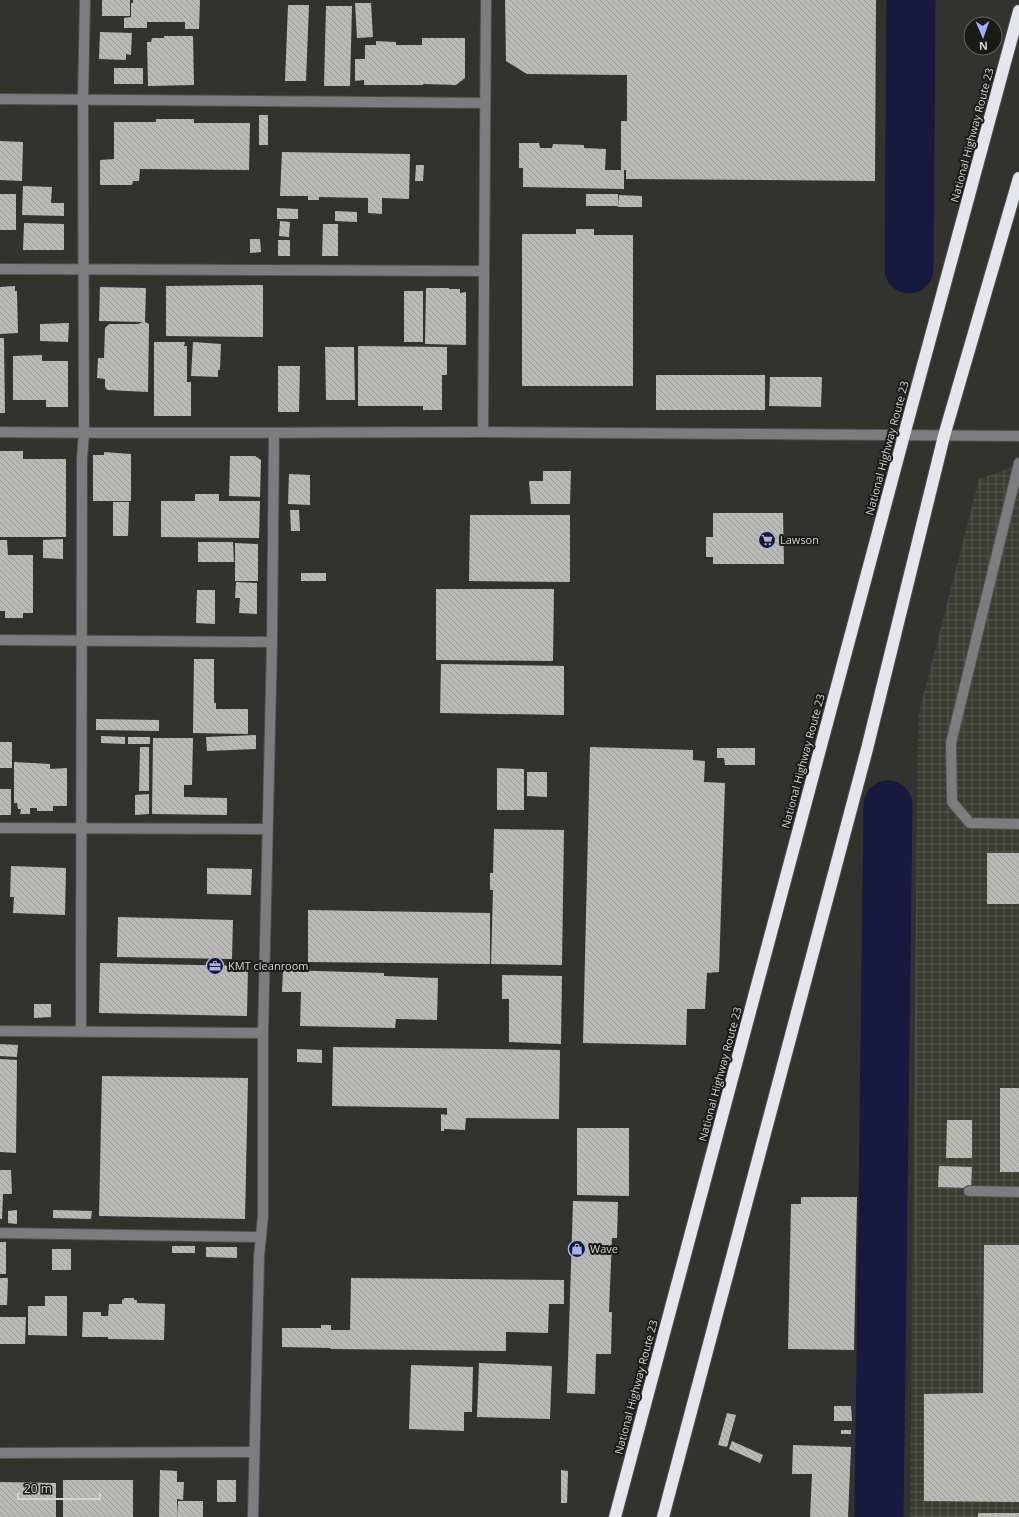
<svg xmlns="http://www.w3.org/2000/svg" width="1019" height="1517" font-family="'Open Sans',sans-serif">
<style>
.industrial{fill:url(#industrial-grid)}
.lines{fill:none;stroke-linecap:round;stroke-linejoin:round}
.river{stroke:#19183e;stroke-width:49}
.building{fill:url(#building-back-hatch)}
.minor-casing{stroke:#4f504d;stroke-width:12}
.highway-casing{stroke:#4f504d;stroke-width:14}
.minor{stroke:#7d7d7f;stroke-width:10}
.highway{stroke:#e5e6eb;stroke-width:12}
.labels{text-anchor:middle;stroke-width:4;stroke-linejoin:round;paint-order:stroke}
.street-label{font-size:11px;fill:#d5d5d3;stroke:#1a1a18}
.poi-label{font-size:11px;fill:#d5d5d3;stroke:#1a1a18;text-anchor:start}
</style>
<defs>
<pattern id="industrial-grid" width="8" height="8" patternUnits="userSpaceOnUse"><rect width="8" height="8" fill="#3b3d33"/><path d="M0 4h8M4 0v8" fill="none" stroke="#565850"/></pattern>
<pattern id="building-back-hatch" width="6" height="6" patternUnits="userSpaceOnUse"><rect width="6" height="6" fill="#b9bab5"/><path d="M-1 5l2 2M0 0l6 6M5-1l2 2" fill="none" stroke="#9b9c98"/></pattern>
</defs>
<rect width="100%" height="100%" fill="#32332f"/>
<polygon class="industrial" points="1019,465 1019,1517 910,1517 918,717 979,479"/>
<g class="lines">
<g class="river">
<polyline points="909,269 911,0"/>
<polyline points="879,1517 888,805"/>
</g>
</g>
<g class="building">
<rect x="102" y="0" width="28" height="16"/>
<polygon points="133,0 200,0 199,29 185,29 185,22 147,22 147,28 124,28 124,18 131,17 131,3 133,3"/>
<polygon points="505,0 876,0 875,181 626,179 626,170 624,170 624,189 523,187 523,168 519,168 519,143 539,143 540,148 552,148 553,144 584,145 584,148 606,149 605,170 621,170 621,121 627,121 627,75 527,74 506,61"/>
<polygon points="355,3 371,3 373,37 357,38"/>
<polygon points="288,5 309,5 306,81 285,81"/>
<polygon points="326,6 352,6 350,86 324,86"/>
<polygon points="100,32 132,33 131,55 126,54 126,60 99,59"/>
<polygon points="164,36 193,36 194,85 148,86 147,42 151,42 152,38 164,38"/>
<polygon points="422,38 465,38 465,78 456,85 423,84 423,85 364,85 364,80 355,81 355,59 365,59 365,45 376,45 376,41 396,42 396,45 422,45"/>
<rect x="114" y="68" width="29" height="16"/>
<rect x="259" y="115" width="9" height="30"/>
<polygon points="156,119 194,119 194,123 250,123 249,170 140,169 139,181 133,181 132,185 100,185 100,160 114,159 114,122 156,122"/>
<polygon points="0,141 23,142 22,181 0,180"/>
<polygon points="282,152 410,154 409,199 382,198 382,214 368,213 368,198 319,197 319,200 308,200 308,196 280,196"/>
<polygon points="416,165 424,165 423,181 415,181"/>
<polygon points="23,186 52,187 51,203 64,203 64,216 22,215"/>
<rect x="0" y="194" width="16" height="36"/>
<rect x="586" y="194" width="32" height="12"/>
<polygon points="619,195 642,196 642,207 618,207"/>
<polygon points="277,208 298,209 298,219 277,219"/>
<polygon points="335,211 357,212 357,222 335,221"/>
<polygon points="280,221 290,222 289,237 279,236"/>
<polygon points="24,223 64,224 64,250 23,250"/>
<polygon points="323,224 338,224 338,256 322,256"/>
<polygon points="576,229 594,229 594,235 633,235 633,386 522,386 522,234 576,234"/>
<polygon points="250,239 260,239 261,252 250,253"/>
<rect x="278" y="240" width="12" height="16"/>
<polygon points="263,285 263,337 166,336 166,286"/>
<polygon points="15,286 15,291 17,291 18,333 0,334 0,287"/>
<polygon points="100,287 146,288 145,322 149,324 149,327 148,392 107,390 105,387 105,379 97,378 98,358 104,358 105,328 109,324 138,324 143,322 99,321"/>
<polygon points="426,288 449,288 449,289 460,289 460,293 466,292 466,345 425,344"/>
<rect x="404" y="291" width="19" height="51"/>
<polygon points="69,323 68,342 40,341 40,324"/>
<polygon points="0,338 4,338 5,413 0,413"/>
<polygon points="154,342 185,342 184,346 187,346 187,382 191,382 191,416 154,416"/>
<polygon points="193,342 221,344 220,370 218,370 218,377 191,376"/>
<polygon points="358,346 447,347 447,375 442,375 442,410 423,410 423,406 358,406"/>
<polygon points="325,347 354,347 355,400 326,400"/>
<polygon points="42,355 42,361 68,361 68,407 46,407 46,400 13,400 13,356"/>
<polygon points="278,366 300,366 299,412 278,412"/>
<rect x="656" y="375" width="109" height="35"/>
<polygon points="770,377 822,377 821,407 769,406"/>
<polygon points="0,451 23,451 23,459 66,459 66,537 0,537"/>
<polygon points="104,452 131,454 131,501 93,501 93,455 104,455"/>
<polygon points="230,456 255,456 261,460 260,497 229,496"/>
<polygon points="543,471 571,471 570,504 531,504 529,481 543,481"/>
<polygon points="289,474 310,475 310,505 288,504"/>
<polygon points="195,494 219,494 219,501 260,501 259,538 161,537 161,501 195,501"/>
<polygon points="113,502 129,502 128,536 113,536"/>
<polygon points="290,510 299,510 300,531 291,531"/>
<polygon points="713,513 783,513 784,564 713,564 713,557 706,557 706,537 713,537"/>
<polygon points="470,515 570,515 570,582 469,581"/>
<polygon points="63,539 63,559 43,558 43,540"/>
<polygon points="0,540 7,540 8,555 33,555 33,613 23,613 23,618 5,618 5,611 0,611"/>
<polygon points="198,542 233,542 234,562 198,562"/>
<polygon points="235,543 258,544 258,581 235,581"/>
<rect x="301" y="573" width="25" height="8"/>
<polygon points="236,582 257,583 257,614 239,613 240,598 235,598"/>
<polygon points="436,589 554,589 553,661 436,660"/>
<polygon points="197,590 215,590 215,624 196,623"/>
<polygon points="194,659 214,659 214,703 216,703 216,709 248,709 248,734 193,733"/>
<polygon points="441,664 564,666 564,715 440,713"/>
<polygon points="96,719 159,720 159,731 96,730"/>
<polygon points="256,735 256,749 207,751 206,737"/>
<polygon points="101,736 125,737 125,744 101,743"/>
<rect x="128" y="737" width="22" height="7"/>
<polygon points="153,738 193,738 192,785 184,785 184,797 227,798 227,815 152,814"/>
<rect x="0" y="742" width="12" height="26"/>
<polygon points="140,747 149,747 149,791 139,791"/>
<polygon points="590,747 693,750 693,760 705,761 704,782 725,783 719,972 707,973 705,1009 687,1009 686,1045 583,1043"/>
<polygon points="717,748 755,748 755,765 725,765 724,758 717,758"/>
<polygon points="14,762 50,764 50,769 67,768 67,806 53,806 53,811 37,811 37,808 30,808 30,814 20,814 21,809 18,809 17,803 14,803"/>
<polygon points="497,768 524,769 524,810 497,810"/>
<polygon points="527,772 547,772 547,797 527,796"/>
<rect x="0" y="789" width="11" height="26"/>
<polygon points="149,794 149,814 135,815 135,795"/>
<polygon points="494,829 564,830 562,965 491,964 493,890 490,890 490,873 493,873"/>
<rect x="987" y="853" width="32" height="51"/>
<polygon points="11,866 66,868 65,915 13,913 14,897 10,897"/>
<polygon points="207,868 252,869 251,895 207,894"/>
<polygon points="308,910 490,913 490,964 308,962"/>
<polygon points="118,917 233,920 232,959 117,957"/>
<polygon points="100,963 248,966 247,1016 99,1013"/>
<polygon points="283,970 384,973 384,976 438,978 437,1020 396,1019 395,1028 300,1026 301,992 282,992"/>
<polygon points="502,975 562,976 561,1044 509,1042 509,999 502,999"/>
<polygon points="34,1004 51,1004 51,1017 34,1018"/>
<polygon points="0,1044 18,1045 17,1057 0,1056"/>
<polygon points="333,1047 560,1050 559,1119 466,1118 465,1130 444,1129 444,1131 441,1131 441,1114 447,1115 447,1108 332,1106"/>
<polygon points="297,1049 322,1050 322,1063 297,1062"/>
<polygon points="0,1059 17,1060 16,1153 0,1152"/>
<polygon points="102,1076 248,1078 245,1219 99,1216"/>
<rect x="1000" y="1088" width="19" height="84"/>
<polygon points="947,1120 972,1120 972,1158 946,1158"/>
<polygon points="577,1128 629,1128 629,1196 577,1195"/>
<polygon points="939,1166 972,1167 971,1188 938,1187"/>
<polygon points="0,1170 11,1170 12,1194 3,1194 2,1219 0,1219"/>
<polygon points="801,1197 857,1197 854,1350 788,1349 791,1204 801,1204"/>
<polygon points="573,1201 618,1202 617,1238 612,1238 609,1312 612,1312 611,1354 596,1354 595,1394 567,1393"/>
<polygon points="17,1210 17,1224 8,1223 8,1211"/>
<polygon points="53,1210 92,1211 91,1219 53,1218"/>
<rect x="0" y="1242" width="6" height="32"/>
<polygon points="984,1245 1019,1245 1019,1502 924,1501 924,1394 983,1393"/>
<rect x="172" y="1246" width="23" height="7"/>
<polygon points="206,1247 237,1247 237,1258 206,1257"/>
<rect x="52" y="1249" width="19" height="21"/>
<polygon points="0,1278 8,1278 7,1305 0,1305"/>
<polygon points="351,1278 564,1280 564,1304 549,1304 548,1333 506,1332 506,1351 331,1349 330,1348 282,1347 282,1328 321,1328 321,1325 331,1325 331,1330 350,1330"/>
<polygon points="45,1296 67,1296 67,1336 28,1335 28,1306 45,1306"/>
<polygon points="124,1298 134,1298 134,1300 137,1300 137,1303 165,1304 164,1340 108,1339 108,1337 82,1337 83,1312 101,1312 101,1316 108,1316 109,1304 122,1304 122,1299 124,1300"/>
<polygon points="0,1317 26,1317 25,1344 0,1344"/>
<polygon points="479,1363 552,1366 550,1419 477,1417"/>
<polygon points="411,1365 473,1367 472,1412 464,1412 464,1431 409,1429"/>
<polygon points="834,1406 851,1406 852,1421 834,1421"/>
<polygon points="727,1413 736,1415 727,1447 718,1445"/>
<rect x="841" y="1430" width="10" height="4"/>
<polygon points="732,1441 763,1455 760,1463 729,1449"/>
<polygon points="793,1445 851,1447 848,1517 810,1517 812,1474 792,1474"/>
<polygon points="160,1470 177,1471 177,1482 184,1482 183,1500 177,1499 177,1517 159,1517"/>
<polygon points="561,1470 568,1471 567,1503 561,1503"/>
<rect x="63" y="1480" width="70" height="37"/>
<rect x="217" y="1480" width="19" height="22"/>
<polygon points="0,1482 56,1483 56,1517 0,1517"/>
<polygon points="178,1501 203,1501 203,1517 177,1517"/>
<rect x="978" y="1513" width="41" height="4"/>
</g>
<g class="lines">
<defs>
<g id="minor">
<polyline points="0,99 485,103"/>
<polyline points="0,269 484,271"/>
<path d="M0 432C162 434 324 432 486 432 664 433 841 435 1019 436"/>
<polyline points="483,432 486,0"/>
<polyline points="1019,463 951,743 952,802 970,823 1019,824"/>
<polyline points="0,640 272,642"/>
<polyline points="0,828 267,829"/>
<polyline points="0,1031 263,1033"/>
<polyline points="81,1031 82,458 84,433 83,99 85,0"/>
<polyline points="969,1191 1019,1192"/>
<polyline points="0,1233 261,1237"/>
<polyline points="0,1453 254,1452"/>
<polyline points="253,1517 259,1257 263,1216 263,1033 272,642 274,433"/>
</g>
<g id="highway">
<polyline points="615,1517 904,435 1019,11"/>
<polyline points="663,1517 867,749 944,436 1019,178"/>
</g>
</defs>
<use href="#minor" class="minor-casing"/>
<use href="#highway" class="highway-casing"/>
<use href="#minor" class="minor"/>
<use href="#highway" class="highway"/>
</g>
<defs>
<symbol id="supermarket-ring" viewBox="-11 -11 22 22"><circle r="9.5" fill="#1a1a18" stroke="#aaaffb" stroke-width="1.5"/><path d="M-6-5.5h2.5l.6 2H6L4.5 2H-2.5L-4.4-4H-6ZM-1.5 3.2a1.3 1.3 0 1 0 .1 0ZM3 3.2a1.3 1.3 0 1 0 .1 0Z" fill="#aaaffb"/></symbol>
<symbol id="office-ring" viewBox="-11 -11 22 22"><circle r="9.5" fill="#1a1a18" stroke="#aaaffb" stroke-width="1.5"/><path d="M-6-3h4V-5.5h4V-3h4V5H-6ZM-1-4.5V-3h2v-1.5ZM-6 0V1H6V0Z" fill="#aaaffb"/></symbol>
<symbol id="shop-ring" viewBox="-11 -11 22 22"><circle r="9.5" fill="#1a1a18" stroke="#aaaffb" stroke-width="1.5"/><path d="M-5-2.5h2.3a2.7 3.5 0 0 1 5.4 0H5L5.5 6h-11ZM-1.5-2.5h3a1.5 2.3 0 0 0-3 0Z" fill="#aaaffb"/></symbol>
</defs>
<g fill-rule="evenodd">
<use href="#supermarket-ring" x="757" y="530" width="20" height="20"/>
<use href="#office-ring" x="205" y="956" width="20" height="20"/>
<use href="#shop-ring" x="567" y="1239" width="20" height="20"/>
</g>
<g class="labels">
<g class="street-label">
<text transform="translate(972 135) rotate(-75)" y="4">National Highway Route 23</text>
<text transform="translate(887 448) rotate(-75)" y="4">National Highway Route 23</text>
<text transform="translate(803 761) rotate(-75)" y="4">National Highway Route 23</text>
<text transform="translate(720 1074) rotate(-75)" y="4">National Highway Route 23</text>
<text transform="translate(636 1387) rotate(-75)" y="4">National Highway Route 23</text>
</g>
<g class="poi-label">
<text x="780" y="544">Lawson</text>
<text x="228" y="970">KMT cleanroom</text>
<text x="590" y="1253">Wave</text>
</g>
</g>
<g transform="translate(983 36) rotate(178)"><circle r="19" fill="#1a1a18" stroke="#656563"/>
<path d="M0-3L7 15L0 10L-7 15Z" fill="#aaaffb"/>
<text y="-6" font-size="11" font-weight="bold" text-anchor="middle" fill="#d5d5d3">N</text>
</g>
<path d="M18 1493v6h82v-6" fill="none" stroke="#d5d5d3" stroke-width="2"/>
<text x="24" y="1493" font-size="12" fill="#d5d5d3" stroke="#1a1a18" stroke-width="3" paint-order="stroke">20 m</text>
</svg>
